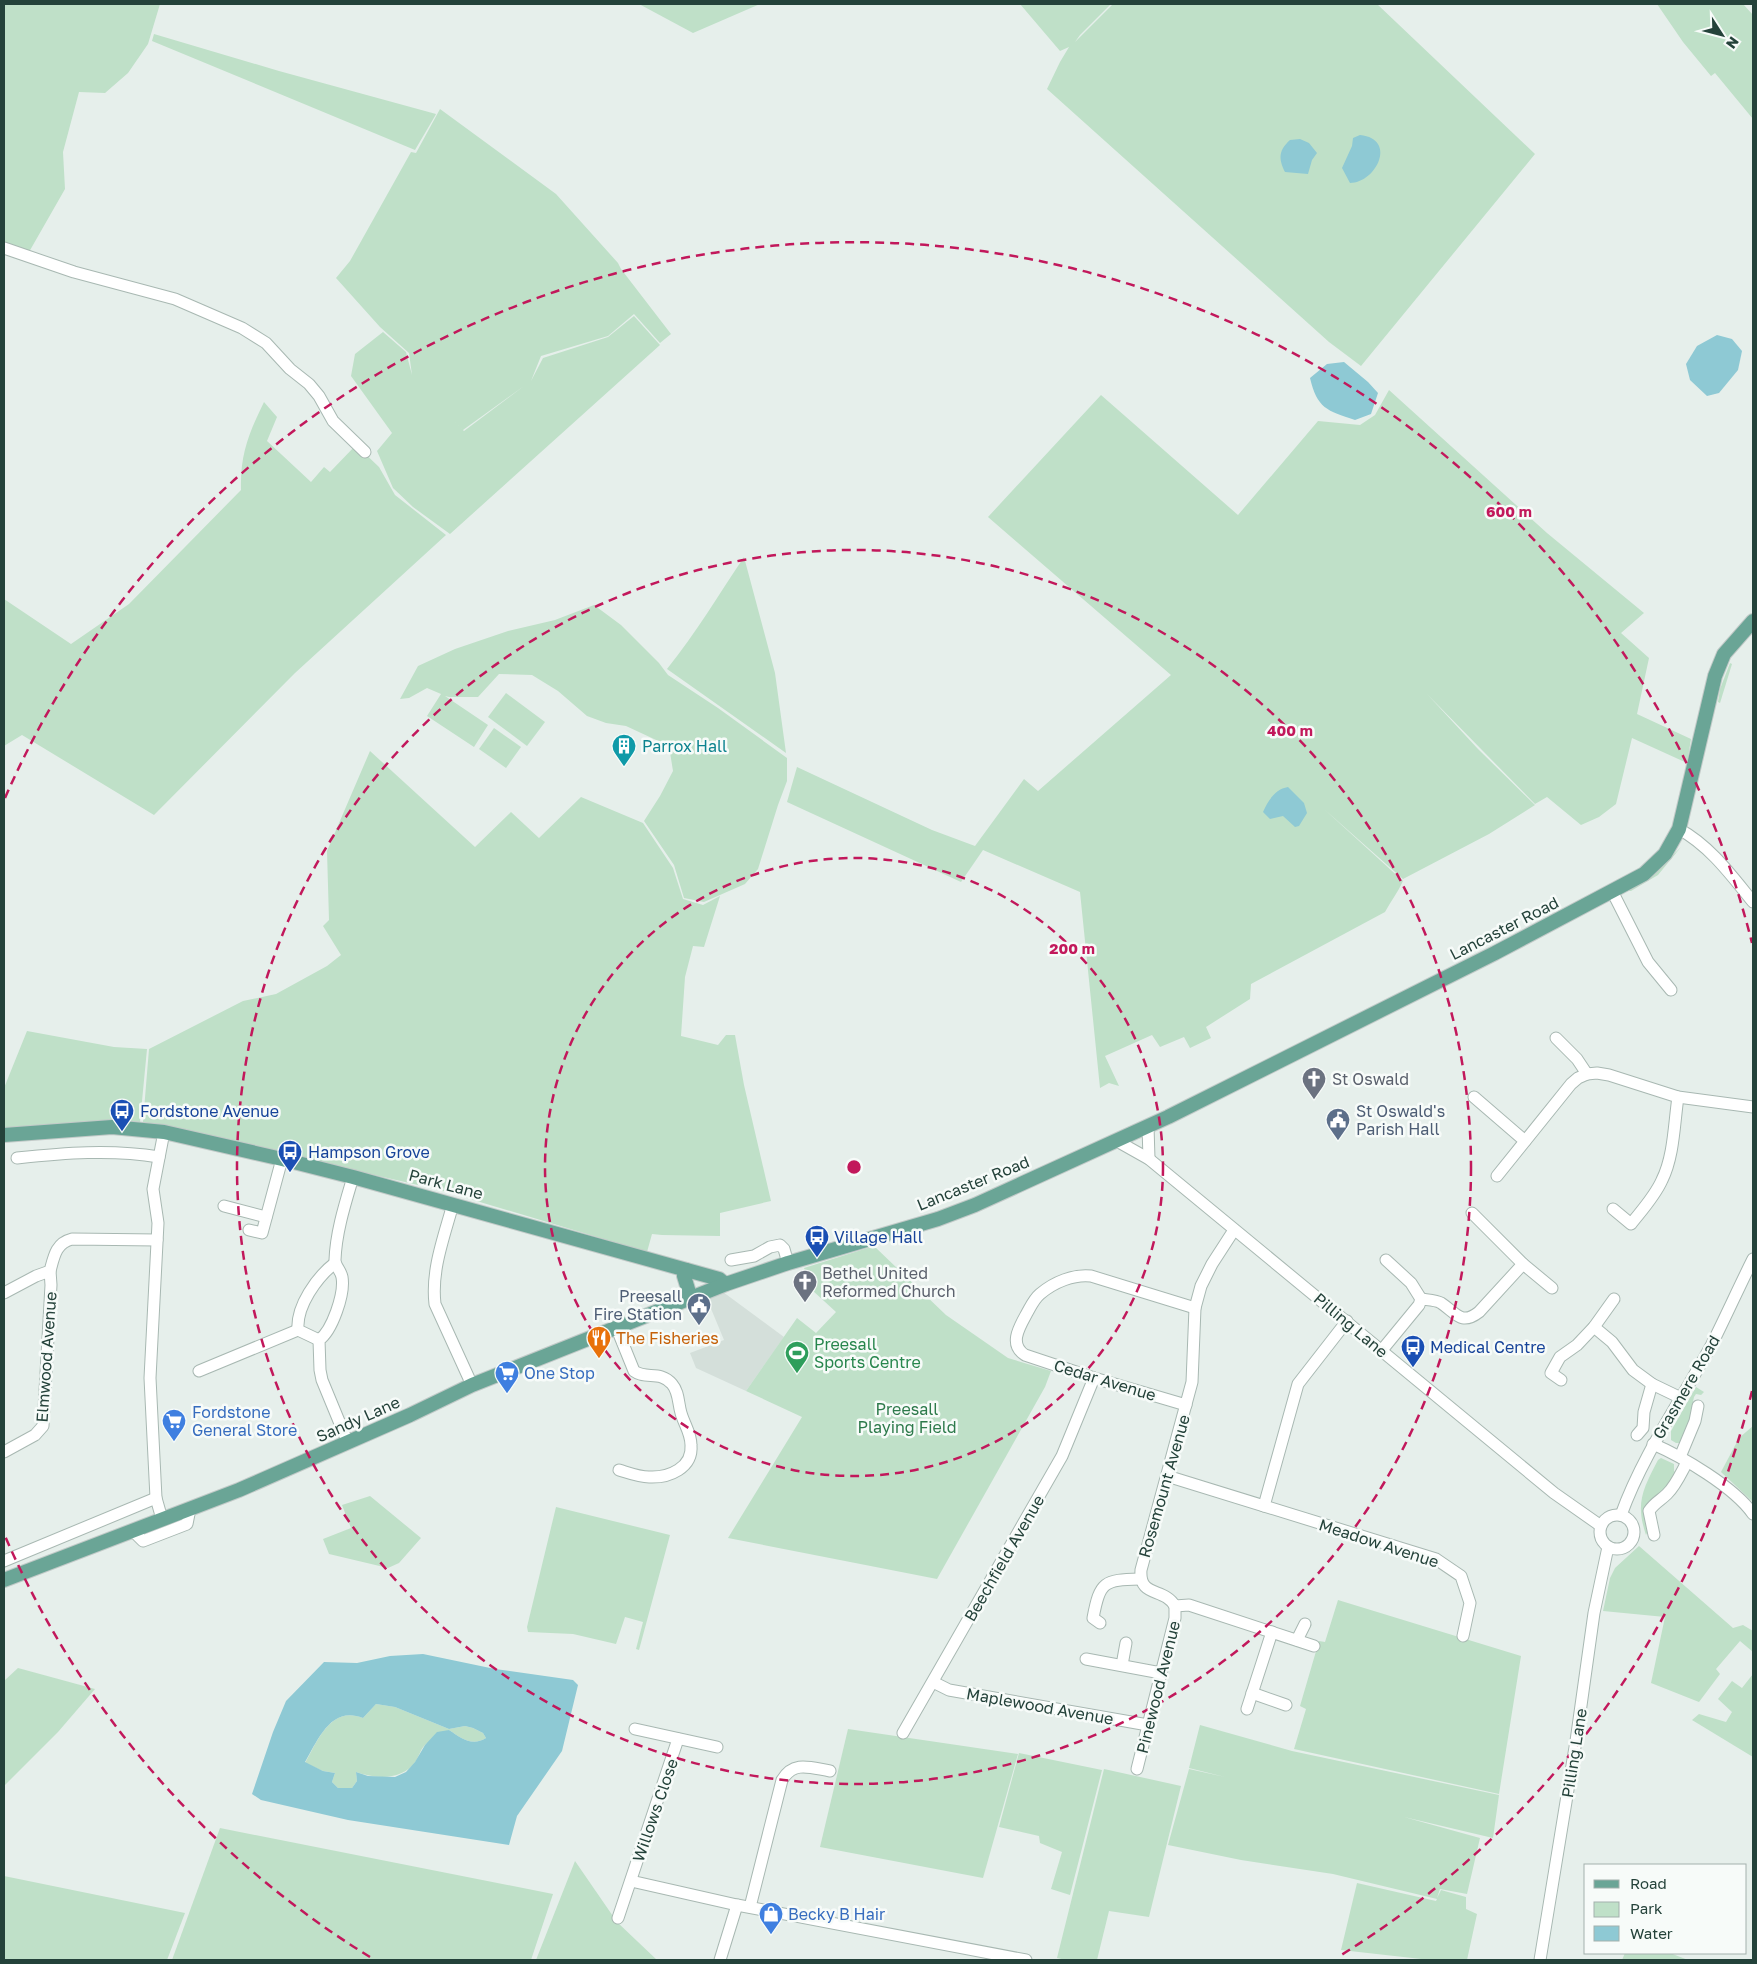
<svg xmlns="http://www.w3.org/2000/svg" width="1757" height="1964" font-family="'Golos Text',sans-serif">
<style>
.built{fill:#d4dfda}
.green{fill:#bfe0c8;fill-rule:evenodd}
.water{fill:#8ec9d4;fill-rule:evenodd}
.lines{fill:none;stroke-linecap:round;stroke-linejoin:round}
.minor-casing{stroke:#a8b8b2;stroke-width:13}
.major-casing{stroke:#c2cac8;stroke-width:16}
.minor{stroke:#fff;stroke-width:11}
.major{stroke:#6aa596;stroke-width:14}
.ring{fill:none;stroke:#c2185b;stroke-width:2.5;stroke-dasharray:9 6}
.labels{text-anchor:middle;stroke-width:5;stroke-linejoin:round;paint-order:stroke}
.culture-label{font-size:16px;fill:#0d838f;stroke:#f7fbf9;text-anchor:start}
.street-label{font-size:16px;fill:#24423a;stroke:#f7fbf9}
.worship-label{font-size:16px;fill:#5b616d;stroke:#f7fbf9;text-anchor:start}
.transit-label{font-size:16px;fill:#164399;stroke:#f7fbf9;text-anchor:start}
.service-label{font-size:16px;fill:#4e5e75;stroke:#f7fbf9;text-anchor:start}
.food-label{font-size:16px;fill:#c56008;stroke:#f7fbf9;text-anchor:start}
.leisure-label{font-size:16px;fill:#27864d;stroke:#f7fbf9;text-anchor:start}
.shop-label{font-size:16px;fill:#366cbe;stroke:#f7fbf9;text-anchor:start}
.park-label{font-size:16px;fill:#2d7a4b;stroke:#f7fbf9}
.centre{fill:#c2185b;stroke:#f7fbf9;stroke-width:2.5}
.ring-label{font-size:15px;text-anchor:middle;font-weight:bold;fill:#c2185b;stroke:#f7fbf9;stroke-width:5;stroke-linejoin:round;paint-order:stroke}
</style>
<rect width="100%" height="100%" fill="#e6efeb"/>
<polygon class="built" points="723,1292 784,1337 746,1391 696,1368 690,1353 724,1340 707,1299"/>
<g class="green">
<polygon points="4,4 160,4 148,44 128,73 105,93 79,92 63,152 65,189 29,252 4,243"/>
<polygon points="639,4 760,4 693,33"/>
<polygon points="1020,4 1111,4 1080,35 1075,42 1113,4 1377,4 1535,154 1361,366 1329,342 1047,89 1060,62 1069,47 1060,51"/>
<polygon points="1657,4 1743,4 1753,15 1753,119 1715,73 1711,76 1683,42"/>
<polygon points="154,34 279,71 436,114 435,116 415,150 152,41"/>
<path d="M440 109 556 194 618 263 621 269 671 334 660 343 634 314 608 336 541 356 531 381 543 358 608 337 634 316 660 345 450 534 413 507 393 488 377 451 392 433 351 376 355 354 383 332 406 352 412 375 409 353 380 327 336 278 350 261 411 152 416 153ZM524 386 464 431 423 392 463 430Z"/>
<path d="M1389 390 1547 533 1644 613 1621 633 1649 658 1637 714 1691 739 1687 763 1632 738 1616 804 1599 817 1581 825 1547 797 1535 804 1427 694 1478 749 1535 805 1489 834 1403 879 1324 809 1403 881C1398 892 1391 901 1385 912L1251 984 1250 999 1206 1027 1211 1038 1190 1048 1184 1037 1160 1047 1152 1035 1105 1056 1119 1086 1109 1083 1100 1088 1080 892 983 850 961 882 787 802 797 767 932 830 975 846 1024 779 1038 791 1171 675 988 517 1101 395 1238 515 1318 421 1360 425 1375 415Z"/>
<path d="M264 402 277 417 267 441 311 482 324 467 330 472 356 445 379 467 395 495 446 535 295 673 154 815 22 735 4 746V599L71 644 129 604 241 490C240 454 249 433 264 402Z"/>
<path d="M744 557 775 673 786 753 667 669C696 633 719 594 744 557Z"/>
<polygon points="594,605 621,625 659,663 668,675 718,708 787,758 787,781 778,805 758,869 745,884 704,902 684,898 674,865 644,821 660,796 673,771 669,746 626,726 606,723 587,716 558,691 532,675 499,674 478,697 449,697 445,696 488,725 474,747 427,716 441,694 427,688 409,698 400,699 418,666 455,649 508,631 555,620"/>
<polygon points="1730,663 1732,664 1720,703 1718,702 1720,689"/>
<polygon points="506,693 545,722 527,746 488,717"/>
<polygon points="494,728 521,747 506,768 479,749"/>
<polygon points="370,751 475,847 511,812 539,838 581,797 643,823 673,868 683,899 703,905 720,896 704,947 693,946 685,977 681,1036 718,1045 726,1035 735,1035 744,1085 771,1201 720,1213 720,1236 662,1235 652,1234 647,1252 440,1190 143,1122 149,1049 243,1001 276,994 327,966 341,955 323,926 329,920 327,851"/>
<polygon points="1681,847 1658,875 1631,891 1628,891 1652,876"/>
<polygon points="27,1031 114,1047 147,1049 140,1122 117,1120 4,1128 4,1088"/>
<polygon points="874,1246 946,1315 1008,1358 1051,1371 1045,1387 937,1579 728,1538 802,1417 746,1391 797,1318 816,1333 836,1312 812,1290 804,1268"/>
<polygon points="1696,1387 1704,1392 1701,1395 1696,1394 1694,1397 1686,1435 1679,1443 1676,1443 1671,1440 1671,1431"/>
<polygon points="1753,1426 1753,1502 1721,1472 1739,1438"/>
<path d="M1661 1458 1674 1464V1471L1676 1473 1664 1490 1648 1502 1646 1509 1649 1529 1646 1535C1635 1503 1643 1489 1658 1460Z"/>
<polygon points="370,1496 421,1538 399,1563 388,1568 329,1554 323,1539 351,1528 342,1505"/>
<polygon points="556,1507 670,1535 639,1650 636,1649 643,1622 625,1617 616,1644 573,1634 528,1632 527,1627"/>
<polygon points="1639,1546 1733,1628 1743,1625 1753,1631 1753,1652 1740,1641 1716,1669 1720,1674 1699,1702 1651,1683 1665,1617 1603,1611 1610,1578 1615,1568"/>
<polygon points="1338,1600 1521,1656 1499,1794 1294,1749 1306,1709 1300,1706 1319,1641 1325,1642"/>
<polygon points="18,1668 95,1689 58,1732 4,1786 4,1681"/>
<polygon points="1753,1674 1753,1757 1692,1720 1699,1714 1726,1722 1732,1712 1718,1699 1732,1681 1742,1688"/>
<path d="M376 1704 395 1707 449 1729 465 1726 473 1728 483 1733 486 1738C472 1747 461 1738 449 1730 442 1734 432 1739 426 1744 421 1748 419 1756 416 1761 402 1781 376 1779 356 1772L357 1781 352 1788H338L332 1782 335 1773 323 1771 305 1763C318 1740 331 1705 363 1718Z"/>
<polygon points="1200,1725 1292,1751 1499,1795 1493,1838 1404,1817 1480,1838 1467,1894 1440,1889 1437,1898 1441,1890 1466,1897 1466,1909 1477,1914 1467,1960 1430,1960 1341,1950 1357,1883 1436,1901 1437,1899 1333,1874 1241,1860 1168,1845 1189,1769 1225,1777 1189,1768"/>
<polygon points="848,1729 1018,1754 983,1878 820,1847"/>
<polygon points="1019,1753 1102,1770 1070,1895 1051,1889 1062,1852 1040,1843 1039,1836 999,1827"/>
<polygon points="1104,1769 1181,1786 1149,1917 1109,1911 1097,1960 1066,1960 1057,1958"/>
<polygon points="220,1828 553,1894 531,1960 172,1960"/>
<polygon points="575,1861 617,1922 657,1960 536,1960"/>
<polygon points="4,1876 185,1913 167,1960 4,1960"/>
<polygon points="1625,1953 1670,1953 1688,1960 1622,1960"/>
</g>
<g class="water">
<path d="M1360 135C1398 139 1376 183 1350 183L1342 168 1352 146 1353 138Z"/>
<path d="M1300 139 1309 143 1317 153 1312 160 1308 174 1285 172C1278 158 1279 150 1290 140Z"/>
<polygon points="1717,335 1732,339 1742,351 1738,370 1719,393 1707,396 1690,380 1686,364 1697,346"/>
<path d="M1344 362 1368 382 1378 393 1371 414 1355 420C1327 411 1317 408 1310 378L1327 364Z"/>
<path d="M1288 787 1304 803 1307 813 1299 826 1295 827 1283 816 1270 819 1263 812C1268 801 1275 789 1288 787Z"/>
<path d="M423 1654 495 1669 573 1680 578 1685 562 1751 517 1816 509 1845 348 1820 261 1800 252 1794 273 1732 286 1701 324 1662 357 1663 390 1656ZM376 1704 395 1707 449 1729 465 1726 473 1728 483 1733 486 1738C472 1747 461 1738 449 1730L437 1732 425 1745 415 1762 406 1772 395 1777 368 1776 356 1772 357 1781 352 1788H338L332 1782 335 1773 323 1771 305 1762C318 1740 331 1705 363 1718Z"/>
</g>
<g class="lines">
<defs>
<g id="minor">
<polyline points="4,248 74,272 175,299 242,328 266,343 290,369 309,384 319,396 333,421 365,452"/>
<path d="M1679 829C1710 846 1731 875 1753 902"/>
<polyline points="1612,891 1648,962 1671,990"/>
<polyline points="1556,1038 1577,1059 1587,1074 1597,1073 1609,1075 1678,1097 1753,1107"/>
<polyline points="1474,1097 1525,1141"/>
<polyline points="1148,1126 1149,1159"/>
<polyline points="1117,1141 1149,1159 1554,1493 1601,1526"/>
<path d="M17 1158C64 1153 111 1149 159 1157"/>
<polyline points="1497,1176 1571,1084 1578,1078 1587,1074"/>
<path d="M453 1204C444 1237 431 1270 435 1304L472 1385"/>
<polyline points="224,1206 266,1217"/>
<path d="M1613 1209 1631 1224C1642 1210 1655 1196 1662 1180 1674 1156 1674 1124 1678 1097"/>
<polyline points="1472,1213 1523,1264 1552,1288"/>
<polyline points="249,1230 262,1233 282,1159"/>
<path d="M1234 1230 1212 1264 1201 1286 1195 1308 1192 1382 1141 1570C1139 1598 1164 1587 1175 1606L1189 1605 1314 1646"/>
<polyline points="731,1260 754,1256 770,1247 780,1245 784,1249 788,1263"/>
<polyline points="1386,1260 1411,1283 1421,1299"/>
<path d="M4 1293 36 1276 50 1271C54 1256 56 1243 72 1239L157 1240"/>
<path d="M1421 1299C1428 1300 1436 1300 1441 1303 1456 1313 1461 1326 1479 1312L1523 1264"/>
<polyline points="1594,1327 1612,1342 1633,1370 1652,1384 1681,1398"/>
<path d="M617 1329 634 1371C646 1380 660 1370 672 1384 679 1392 678 1403 681 1413 684 1424 691 1433 691 1445 693 1468 669 1478 649 1477 639 1477 629 1473 619 1470"/>
<path d="M319 1340 298 1330C296 1306 317 1277 335 1263"/>
<polyline points="1382,1350 1419,1305 1421,1299"/>
<polyline points="199,1371 298,1330"/>
<polyline points="1561,1380 1551,1373 1560,1357 1577,1345 1594,1327 1614,1299"/>
<path d="M1186 1405 1094 1378 1025 1355C1008 1344 1020 1326 1027 1313 1031 1306 1034 1299 1040 1294 1054 1282 1074 1274 1091 1276L1195 1308"/>
<polyline points="1637,1435 1643,1428 1644,1412 1652,1384"/>
<path d="M348 1443 322 1380 320 1370 319 1340C332 1331 345 1294 342 1277 341 1271 335 1266 335 1260 336 1232 345 1204 353 1177"/>
<path d="M1653 1444C1683 1457 1734 1487 1753 1514"/>
<polyline points="4,1452 35,1435 43,1426 51,1285 50,1271"/>
<polyline points="1680,1457 1695,1421 1698,1406"/>
<polyline points="1167,1476 1436,1559 1461,1576 1470,1603 1463,1636"/>
<polyline points="1264,1506 1298,1384 1347,1321"/>
<path d="M1621 1515C1643 1454 1681 1401 1712 1344 1726 1316 1739 1287 1753 1259"/>
<circle cx="1617" cy="1532" r="17"/>
<polyline points="162,1519 156,1498 150,1378 158,1223 153,1189 164,1132"/>
<polyline points="132,1530 143,1541 187,1524 190,1509"/>
<path d="M1654 1535 1649 1511C1654 1503 1661 1500 1667 1494 1676 1485 1681 1473 1687 1462"/>
<polyline points="4,1561 156,1498"/>
<path d="M1100 1623 1093 1618C1100 1581 1104 1580 1140 1579"/>
<polyline points="1297,1640 1305,1624"/>
<polyline points="1086,1659 1161,1673"/>
<polyline points="1122,1665 1126,1643"/>
<polyline points="933,1682 949,1690 1148,1725"/>
<polyline points="1252,1693 1286,1705"/>
<polyline points="1247,1709 1272,1632"/>
<polyline points="635,1729 717,1747"/>
<polyline points="903,1733 1062,1456 1094,1378"/>
<polyline points="1137,1769 1175,1618 1175,1606"/>
<polyline points="631,1881 737,1905 1026,1960"/>
<path d="M750 1907 782 1780C794 1760 811 1768 830 1771"/>
<polyline points="618,1918 678,1739"/>
<polyline points="720,1960 737,1905"/>
<polyline points="1540,1960 1576,1741 1594,1613 1608,1547"/>
</g>
<g id="major">
<polyline points="4,1135 112,1127 164,1132 282,1159 353,1177 719,1279 725,1284"/>
<polyline points="686,1270 684,1276 691,1299"/>
<polyline points="4,1580 239,1490 410,1415 472,1385 726,1284 788,1263 938,1219 975,1205 1168,1117 1495,953 1612,891 1644,874 1665,854 1679,829 1715,676 1724,654 1753,621"/>
</g>
</defs>
<use href="#minor" class="minor-casing"/>
<use href="#major" class="major-casing"/>
<use href="#minor" class="minor"/>
<use href="#major" class="major"/>
</g>
<g class="ring">
<circle cx="854" cy="1167" r="309"/>
<circle cx="854" cy="1167" r="617"/>
<path d="M1752 1391A926 926 0 0 1 1338 1957M370 1957A926 926 0 0 1 5 1536M5 798A926 926 0 0 1 1752 943"/>
</g>
<defs>
<symbol id="building-pin" viewBox="-11 -11 22 30"><path d="M0 17L-7.5 6A9.5 9.5 0 1 1 7.5 6Z" fill="#0f9aa8" stroke="#f7fbf9"/><path d="M-4-6H4V6H1V3H-1V6H-4ZM-2.5-4.3h1.7v1.8h-1.7ZM.8-4.3h1.7v1.8H.8ZM-2.5-1h1.7V.8h-1.7ZM.8-1h1.7V.8H.8Z" fill="#fff"/></symbol>
<symbol id="church-pin" viewBox="-11 -11 22 30"><path d="M0 17L-7.5 6A9.5 9.5 0 1 1 7.5 6Z" fill="#6b7280" stroke="#f7fbf9"/><path d="M-1.2-6h2.4v3.5h3.3v2.4h-3.3V6h-2.4V-.1h-3.3v-2.4h3.3Z" fill="#fff"/></symbol>
<symbol id="bus-pin" viewBox="-11 -11 22 30"><path d="M0 17L-7.5 6A9.5 9.5 0 1 1 7.5 6Z" fill="#1a4fb4" stroke="#f7fbf9"/><path d="M-5-6H5V4H4V6H2V4H-2V6H-4V4H-5ZM-3.5-4V0h7V-4ZM-3.5 1.2v1.5H-2V1.2ZM2 1.2v1.5H3.5V1.2Z" fill="#fff"/></symbol>
<symbol id="civic-pin" viewBox="-11 -11 22 30"><path d="M0 17L-7.5 6A9.5 9.5 0 1 1 7.5 6Z" fill="#5c6f8a" stroke="#f7fbf9"/><path d="M-.6-6.5H3V-4.5H.6V-3L4-1V1h2V6H-6V1h2V-1L-.6-3ZM-1.2 2.5V6h2.4V2.5Z" fill="#fff"/></symbol>
<symbol id="restaurant-pin" viewBox="-11 -11 22 30"><path d="M0 17L-7.5 6A9.5 9.5 0 1 1 7.5 6Z" fill="#e8710a" stroke="#f7fbf9"/><path d="M-5-6h1v4h1v-4h1v4h1v-4h1v5L-1.5 .5V6h-2V.5L-5-1ZM5-6V6H3V1.5H1.5Q1.5-4 5-6Z" fill="#fff"/></symbol>
<symbol id="stadium-pin" viewBox="-11 -11 22 30"><path d="M0 17L-7.5 6A9.5 9.5 0 1 1 7.5 6Z" fill="#2e9e5b" stroke="#f7fbf9"/><path d="M0-5a6.5 5 0 1 0 0 10a6.5 5 0 1 0 0-10ZM-3.5-1.8h7v3.6h-7Z" fill="#fff"/></symbol>
<symbol id="supermarket-pin" viewBox="-11 -11 22 30"><path d="M0 17L-7.5 6A9.5 9.5 0 1 1 7.5 6Z" fill="#3f7fe0" stroke="#f7fbf9"/><path d="M-6-5.5h2.5l.6 2H6L4.5 2H-2.5L-4.4-4H-6ZM-1.5 3.2a1.3 1.3 0 1 0 .1 0ZM3 3.2a1.3 1.3 0 1 0 .1 0Z" fill="#fff"/></symbol>
<symbol id="shop-pin" viewBox="-11 -11 22 30"><path d="M0 17L-7.5 6A9.5 9.5 0 1 1 7.5 6Z" fill="#3f7fe0" stroke="#f7fbf9"/><path d="M-5-2.5h2.3a2.7 3.5 0 0 1 5.4 0H5L5.5 6h-11ZM-1.5-2.5h3a1.5 2.3 0 0 0-3 0Z" fill="#fff"/></symbol>
</defs>
<g fill-rule="evenodd">
<use href="#building-pin" x="610" y="732" width="28" height="38"/>
<use href="#church-pin" x="1300" y="1065" width="28" height="38"/>
<use href="#bus-pin" x="108" y="1097" width="28" height="38"/>
<use href="#civic-pin" x="1324" y="1106" width="28" height="38"/>
<use href="#bus-pin" x="276" y="1138" width="28" height="38"/>
<use href="#bus-pin" x="803" y="1223" width="28" height="38"/>
<use href="#church-pin" x="791" y="1268" width="28" height="38"/>
<use href="#civic-pin" x="685" y="1291" width="28" height="38"/>
<use href="#restaurant-pin" x="585" y="1324" width="28" height="38"/>
<use href="#bus-pin" x="1399" y="1333" width="28" height="38"/>
<use href="#stadium-pin" x="783" y="1339" width="28" height="38"/>
<use href="#supermarket-pin" x="493" y="1359" width="28" height="38"/>
<use href="#supermarket-pin" x="160" y="1407" width="28" height="38"/>
<use href="#shop-pin" x="757" y="1900" width="28" height="38"/>
</g>
<g class="labels">
<g class="culture-label">
<text x="642" y="752">Parrox Hall</text>
</g>
<g class="street-label">
<text transform="translate(1504 928) rotate(-27)" y="6">Lancaster Road</text>
<text transform="translate(973 1183) rotate(-22)" y="6">Lancaster Road</text>
<text transform="translate(446 1184) rotate(15)" y="6">Park Lane</text>
<text transform="translate(1351 1325) rotate(40)" y="6">Pilling Lane</text>
<text transform="translate(46 1357) rotate(-86)" y="6">Elmwood Avenue</text>
<text transform="translate(1105 1380) rotate(17)" y="6">Cedar Avenue</text>
<text transform="translate(1686 1387) rotate(-60)" y="6">Grasmere Road</text>
<text transform="translate(358 1419) rotate(-24)" y="6">Sandy Lane</text>
<text transform="translate(1164 1486) rotate(-74)" y="6">Rosemount Avenue</text>
<text transform="translate(1379 1543) rotate(18)" y="6">Meadow Avenue</text>
<text transform="translate(1004 1558) rotate(-60)" y="6">Beechfield Avenue</text>
<text transform="translate(1158 1687) rotate(-76)" y="6">Pinewood Avenue</text>
<text transform="translate(1040 1706) rotate(10)" y="6">Maplewood Avenue</text>
<text transform="translate(1574 1753) rotate(-81)" y="6">Pilling Lane</text>
<text transform="translate(655 1810) rotate(-71)" y="6">Willows Close</text>
</g>
<g class="worship-label">
<text x="1332" y="1085">St Oswald</text>
<text x="822" y="1279">Bethel United<tspan x="822" dy="18">Reformed Church</tspan></text>
</g>
<g class="transit-label">
<text x="140" y="1117">Fordstone Avenue</text>
<text x="308" y="1158">Hampson Grove</text>
<text x="834" y="1243">Village Hall</text>
<text x="1430" y="1353">Medical Centre</text>
</g>
<g class="service-label">
<text x="1356" y="1117">St Oswald's<tspan x="1356" dy="18">Parish Hall</tspan></text>
<text x="682" y="1302" text-anchor="end">Preesall<tspan x="682" dy="18">Fire Station</tspan></text>
</g>
<g class="food-label">
<text x="616" y="1344">The Fisheries</text>
</g>
<g class="leisure-label">
<text x="814" y="1350">Preesall<tspan x="814" dy="18">Sports Centre</tspan></text>
</g>
<g class="shop-label">
<text x="524" y="1379">One Stop</text>
<text x="192" y="1418">Fordstone<tspan x="192" dy="18">General Store</tspan></text>
<text x="788" y="1920">Becky B Hair</text>
</g>
<g class="park-label">
<text x="907" y="1415">Preesall<tspan x="907" dy="18">Playing Field</tspan></text>
</g>
</g>
<circle cx="854" cy="1167" r="8" class="centre"/>
<g class="ring-label">
<text x="1509" y="517">600 m</text>
<text x="1290" y="736">400 m</text>
<text x="1072" y="954">200 m</text>
</g>
<rect width="1757" height="1964" fill="none" stroke="#24423a" stroke-width="10"/>
<rect x="1584" y="1864" width="162" height="90" fill="#f7fbf9" stroke="#a3b1ad"/>
<rect x="1594" y="1880" width="25" height="8" fill="#6aa596" stroke="#a3b1ad"/>
<text x="1630" y="1889" font-size="15" fill="#24423a">Road</text>
<rect x="1594" y="1902" width="25" height="15" fill="#bfe0c8" stroke="#a3b1ad"/>
<text x="1630" y="1914" font-size="15" fill="#24423a">Park</text>
<rect x="1594" y="1926" width="25" height="15" fill="#8ec9d4" stroke="#a3b1ad"/>
<text x="1630" y="1939" font-size="15" fill="#24423a">Water</text>
<g transform="translate(1722 35) rotate(126)" stroke="#f7fbf9" stroke-width="4" paint-order="stroke">
<path d="M0-4L9 19L0 12L-9 19Z" fill="#24423a"/>
<text y="-8" font-size="14" font-weight="bold" text-anchor="middle" fill="#24423a">N</text>
</g>
</svg>
